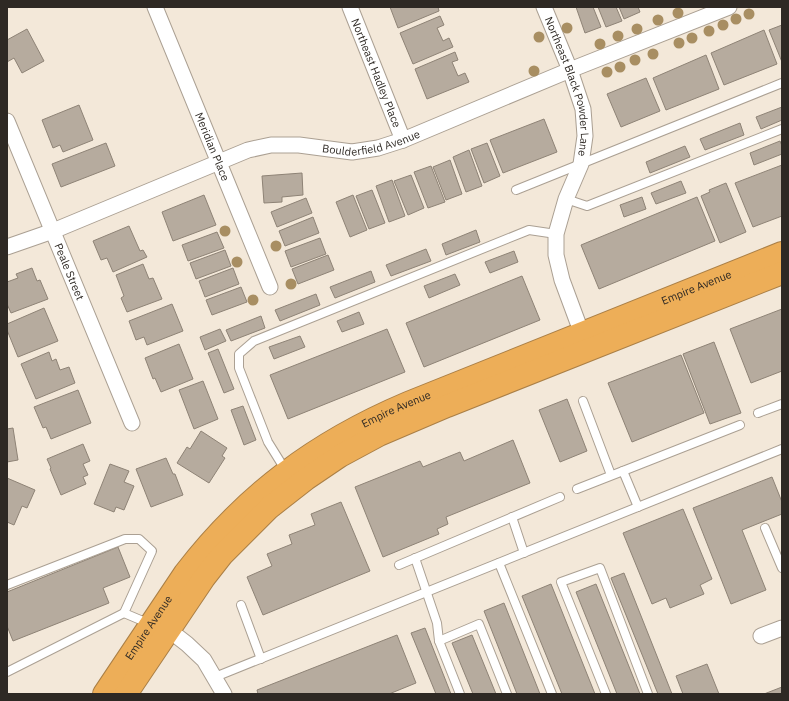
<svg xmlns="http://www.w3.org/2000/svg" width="789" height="701" font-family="'IBM Plex Sans',sans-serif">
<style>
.building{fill:#b6ab9e;stroke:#8e8376}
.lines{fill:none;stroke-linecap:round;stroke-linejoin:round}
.lane-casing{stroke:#aba093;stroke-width:10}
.street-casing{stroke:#aba093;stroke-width:17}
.highway-casing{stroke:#aa7f46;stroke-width:24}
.lane{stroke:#fff;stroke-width:8}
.street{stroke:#fff;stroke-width:15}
.highway{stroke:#edae58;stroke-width:22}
.tree{fill:#a88e62}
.labels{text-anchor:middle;stroke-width:3;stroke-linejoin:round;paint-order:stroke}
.street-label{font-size:11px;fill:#2e2924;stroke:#f3e8d9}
</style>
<rect width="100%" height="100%" fill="#f3e8d9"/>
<g class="building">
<polygon points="390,7 438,7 439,11 398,28"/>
<polygon points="576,7 593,7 601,27 585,33"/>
<polygon points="598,7 616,7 622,21 606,27"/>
<polygon points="619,7 638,7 640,12 624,19"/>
<polygon points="440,16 444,25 437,28 443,41 449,38 453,47 413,64 400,33"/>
<polygon points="782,25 782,62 769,30"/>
<polygon points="27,29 44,61 22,73 14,58 7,62 7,40"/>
<polygon points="764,30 777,64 724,85 711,53"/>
<polygon points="455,52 458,60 452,62 458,76 465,73 469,82 427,99 415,69"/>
<polygon points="706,55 719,89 666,110 653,78"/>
<polygon points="646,78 660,111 621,127 607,94"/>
<polygon points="79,105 93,140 63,152 60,145 53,148 42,120"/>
<polygon points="782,107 782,120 761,129 756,117"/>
<polygon points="544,119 557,152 503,173 490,140"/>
<polygon points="740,123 744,135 705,150 700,139"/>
<polygon points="780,141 782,146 782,154 754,165 750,153"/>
<polygon points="106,143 115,166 61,187 52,164"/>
<polygon points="487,143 500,176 484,183 471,149"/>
<polygon points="685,146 690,157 650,173 646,162"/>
<polygon points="469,150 482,186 466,192 453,157"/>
<polygon points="450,160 462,194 446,200 433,167"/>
<polygon points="782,165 782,216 753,227 735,183"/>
<polygon points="431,166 445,202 428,208 414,172"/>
<polygon points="302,173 303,195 282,197 282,202 264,203 262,176"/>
<polygon points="411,175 424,208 408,215 394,181"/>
<polygon points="392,180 405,216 389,222 376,186"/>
<polygon points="681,181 686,193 656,204 651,193"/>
<polygon points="726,183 746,232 720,243 701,196 710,192 709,190"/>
<polygon points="372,190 385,223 369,229 356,196"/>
<polygon points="204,195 216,225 173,241 162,212"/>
<polygon points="353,195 367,230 350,237 336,202"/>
<polygon points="642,197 646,209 624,217 620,205"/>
<polygon points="697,197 715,241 599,289 581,245"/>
<polygon points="306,198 312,213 277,227 271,212"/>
<polygon points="313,217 319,233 285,246 279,231"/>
<polygon points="129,226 140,251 143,250 147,257 113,272 107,258 101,260 93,241"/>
<polygon points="476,230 480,242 446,255 442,244"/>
<polygon points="217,232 224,248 188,261 182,245"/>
<polygon points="320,238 326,254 291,267 285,251"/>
<polygon points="426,249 431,261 391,276 386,265"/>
<polygon points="225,250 231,266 196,279 190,263"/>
<polygon points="514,251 518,262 490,273 485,262"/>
<polygon points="328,255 334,270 298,284 292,269"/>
<polygon points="143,264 149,279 153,278 162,299 127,312 121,298 124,296 116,275"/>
<polygon points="32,268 37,281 40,280 48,299 11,313 7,304 7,282 18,278 16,274"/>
<polygon points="233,268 239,284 205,297 199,281"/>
<polygon points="371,271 375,282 335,298 330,287"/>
<polygon points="455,274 460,285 429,298 424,286"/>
<polygon points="522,276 540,320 424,367 406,323"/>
<polygon points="241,287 247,302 212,315 206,300"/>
<polygon points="316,294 320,305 280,321 275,310"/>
<polygon points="172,304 183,331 147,345 144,337 136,340 129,321"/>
<polygon points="44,308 58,341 18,357 7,330 7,324"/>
<polygon points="782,309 782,371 751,383 730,329"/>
<polygon points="359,312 364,324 342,332 337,321"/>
<polygon points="261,316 265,328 231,341 226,330"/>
<polygon points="220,329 226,341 205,350 200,337"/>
<polygon points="387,329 405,372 288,419 270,375"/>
<polygon points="300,336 305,347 274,359 269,347"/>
<polygon points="714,342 741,413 710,424 683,354"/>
<polygon points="179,344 193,379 161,392 155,378 153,379 145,358"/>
<polygon points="218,349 234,389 224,393 208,353"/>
<polygon points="49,352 52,361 56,359 60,370 69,367 75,383 36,399 21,364"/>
<polygon points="681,355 704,413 632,442 608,383"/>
<polygon points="203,381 218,419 194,429 179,390"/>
<polygon points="78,390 91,423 51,439 46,427 43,428 34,407"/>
<polygon points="567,399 587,451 560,462 539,410"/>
<polygon points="243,406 256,440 244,445 231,410"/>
<polygon points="13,428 18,460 7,462 7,429"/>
<polygon points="201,431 227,448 222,456 225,458 209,483 177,463 187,447 190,449"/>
<polygon points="513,440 530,483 446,517 448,524 437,529 439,534 383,557 355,487 420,461 423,467 460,452 464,461"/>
<polygon points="83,444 90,461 83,464 88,475 83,477 86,484 61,495 50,469 51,468 47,459"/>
<polygon points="166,458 173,474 175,474 183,495 151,507 136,469"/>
<polygon points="110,464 129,471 124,482 134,486 124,510 116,507 114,512 94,504"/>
<polygon points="772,477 782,502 782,514 742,530 766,590 731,604 693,508"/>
<polygon points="7,478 35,490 27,508 22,506 14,525 7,522"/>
<polygon points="341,502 370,571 263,615 247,577 272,566 267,554 292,544 289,535 315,525 311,514"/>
<polygon points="683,509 712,579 700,585 704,594 670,608 666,598 652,604 623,533"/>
<polygon points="118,547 130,577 103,588 109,603 13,641 7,626 7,592"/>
<polygon points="624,573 672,694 658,694 611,578"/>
<polygon points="551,584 595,694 562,694 522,596"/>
<polygon points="596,584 640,694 617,694 576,592"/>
<polygon points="504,603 540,694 517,694 484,611"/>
<polygon points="425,628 451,694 436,694 411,633"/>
<polygon points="397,635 416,683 389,694 258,694 257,690"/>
<polygon points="472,635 496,694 473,694 452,643"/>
<polygon points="707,664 719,694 683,694 676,676"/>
<polygon points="782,687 782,694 764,694"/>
</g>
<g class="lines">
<defs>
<g id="lane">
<polyline points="516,190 782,83"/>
<polyline points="566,199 587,206 782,129"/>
<polyline points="583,401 611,475"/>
<polyline points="758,413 782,404"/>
<polyline points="286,471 268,442 239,368 239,354 254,341 529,230 556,234"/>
<polyline points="623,471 740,425"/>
<polyline points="577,489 623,471 638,507"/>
<polyline points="512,517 524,553"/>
<polyline points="765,528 782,568"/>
<polyline points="415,558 437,623 439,641 460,694"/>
<polyline points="499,563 552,694"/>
<polyline points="399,565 560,497"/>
<polyline points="7,585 125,539 139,539 152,551 124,613 150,624"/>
<polyline points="241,605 261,659"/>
<polyline points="439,641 479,624 507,694"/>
<polyline points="7,672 124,613"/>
<polyline points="215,677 782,449"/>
<polyline points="606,694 561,582 600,568 648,694"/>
</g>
<g id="street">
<path id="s1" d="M155 7 270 287"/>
<path id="s2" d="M350 7 403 140"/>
<path id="s3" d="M544 7 570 70 583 109 585 136 581 164 566 199 556 234V255L562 280 585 342"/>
<path id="s4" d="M7 121 132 423"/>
<path id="s5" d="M7 247 53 231 248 150 271 145H299L352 152 378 148 403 140 570 70 729 7"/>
<polyline points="169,630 187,644 204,660 224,694"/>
<polyline points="761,636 782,628"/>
</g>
<g id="highway">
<path id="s6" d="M104 694 185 573C246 494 316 442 408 403L782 253"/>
<polyline points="126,694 204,578 222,555 269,508 306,479 340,456 379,435 447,406 782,273"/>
</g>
</defs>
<use href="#lane" class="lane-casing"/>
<use href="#street" class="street-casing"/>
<use href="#highway" class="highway-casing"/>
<use href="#lane" class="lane"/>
<use href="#street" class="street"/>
<use href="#highway" class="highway"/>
</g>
<g class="tree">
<circle cx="678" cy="13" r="5.5"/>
<circle cx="749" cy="14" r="5.5"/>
<circle cx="736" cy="19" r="5.5"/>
<circle cx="658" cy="20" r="5.5"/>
<circle cx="723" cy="25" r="5.5"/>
<circle cx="567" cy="28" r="5.5"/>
<circle cx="637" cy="29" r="5.5"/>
<circle cx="709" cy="31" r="5.5"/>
<circle cx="618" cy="36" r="5.5"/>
<circle cx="539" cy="37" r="5.5"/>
<circle cx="692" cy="38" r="5.5"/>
<circle cx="679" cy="43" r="5.5"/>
<circle cx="600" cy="44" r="5.5"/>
<circle cx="653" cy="54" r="5.5"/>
<circle cx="635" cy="60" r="5.5"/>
<circle cx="620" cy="67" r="5.5"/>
<circle cx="534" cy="71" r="5.5"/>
<circle cx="607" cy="72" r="5.5"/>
<circle cx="225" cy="231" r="5.5"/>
<circle cx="276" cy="246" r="5.5"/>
<circle cx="237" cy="262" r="5.5"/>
<circle cx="291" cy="284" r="5.5"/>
<circle cx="253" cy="300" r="5.5"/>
</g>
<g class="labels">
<g class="street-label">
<text dy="4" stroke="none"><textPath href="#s2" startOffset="71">Northeast Hadley Place</textPath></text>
<text dy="4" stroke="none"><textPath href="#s3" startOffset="84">Northeast Black Powder Lane</textPath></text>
<text dy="4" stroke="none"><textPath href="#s5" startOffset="385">Boulderfield Avenue</textPath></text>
<text dy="4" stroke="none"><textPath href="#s1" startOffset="151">Meridian Place</textPath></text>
<text dy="4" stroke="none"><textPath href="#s4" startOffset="163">Peale Street</textPath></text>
<text dy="4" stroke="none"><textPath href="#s6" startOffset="740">Empire Avenue</textPath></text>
<text dy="4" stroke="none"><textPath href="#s6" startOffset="416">Empire Avenue</textPath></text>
<text dy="4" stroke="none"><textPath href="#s6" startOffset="80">Empire Avenue</textPath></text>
</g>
</g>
<rect width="789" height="701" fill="none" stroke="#2e2924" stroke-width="16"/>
</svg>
